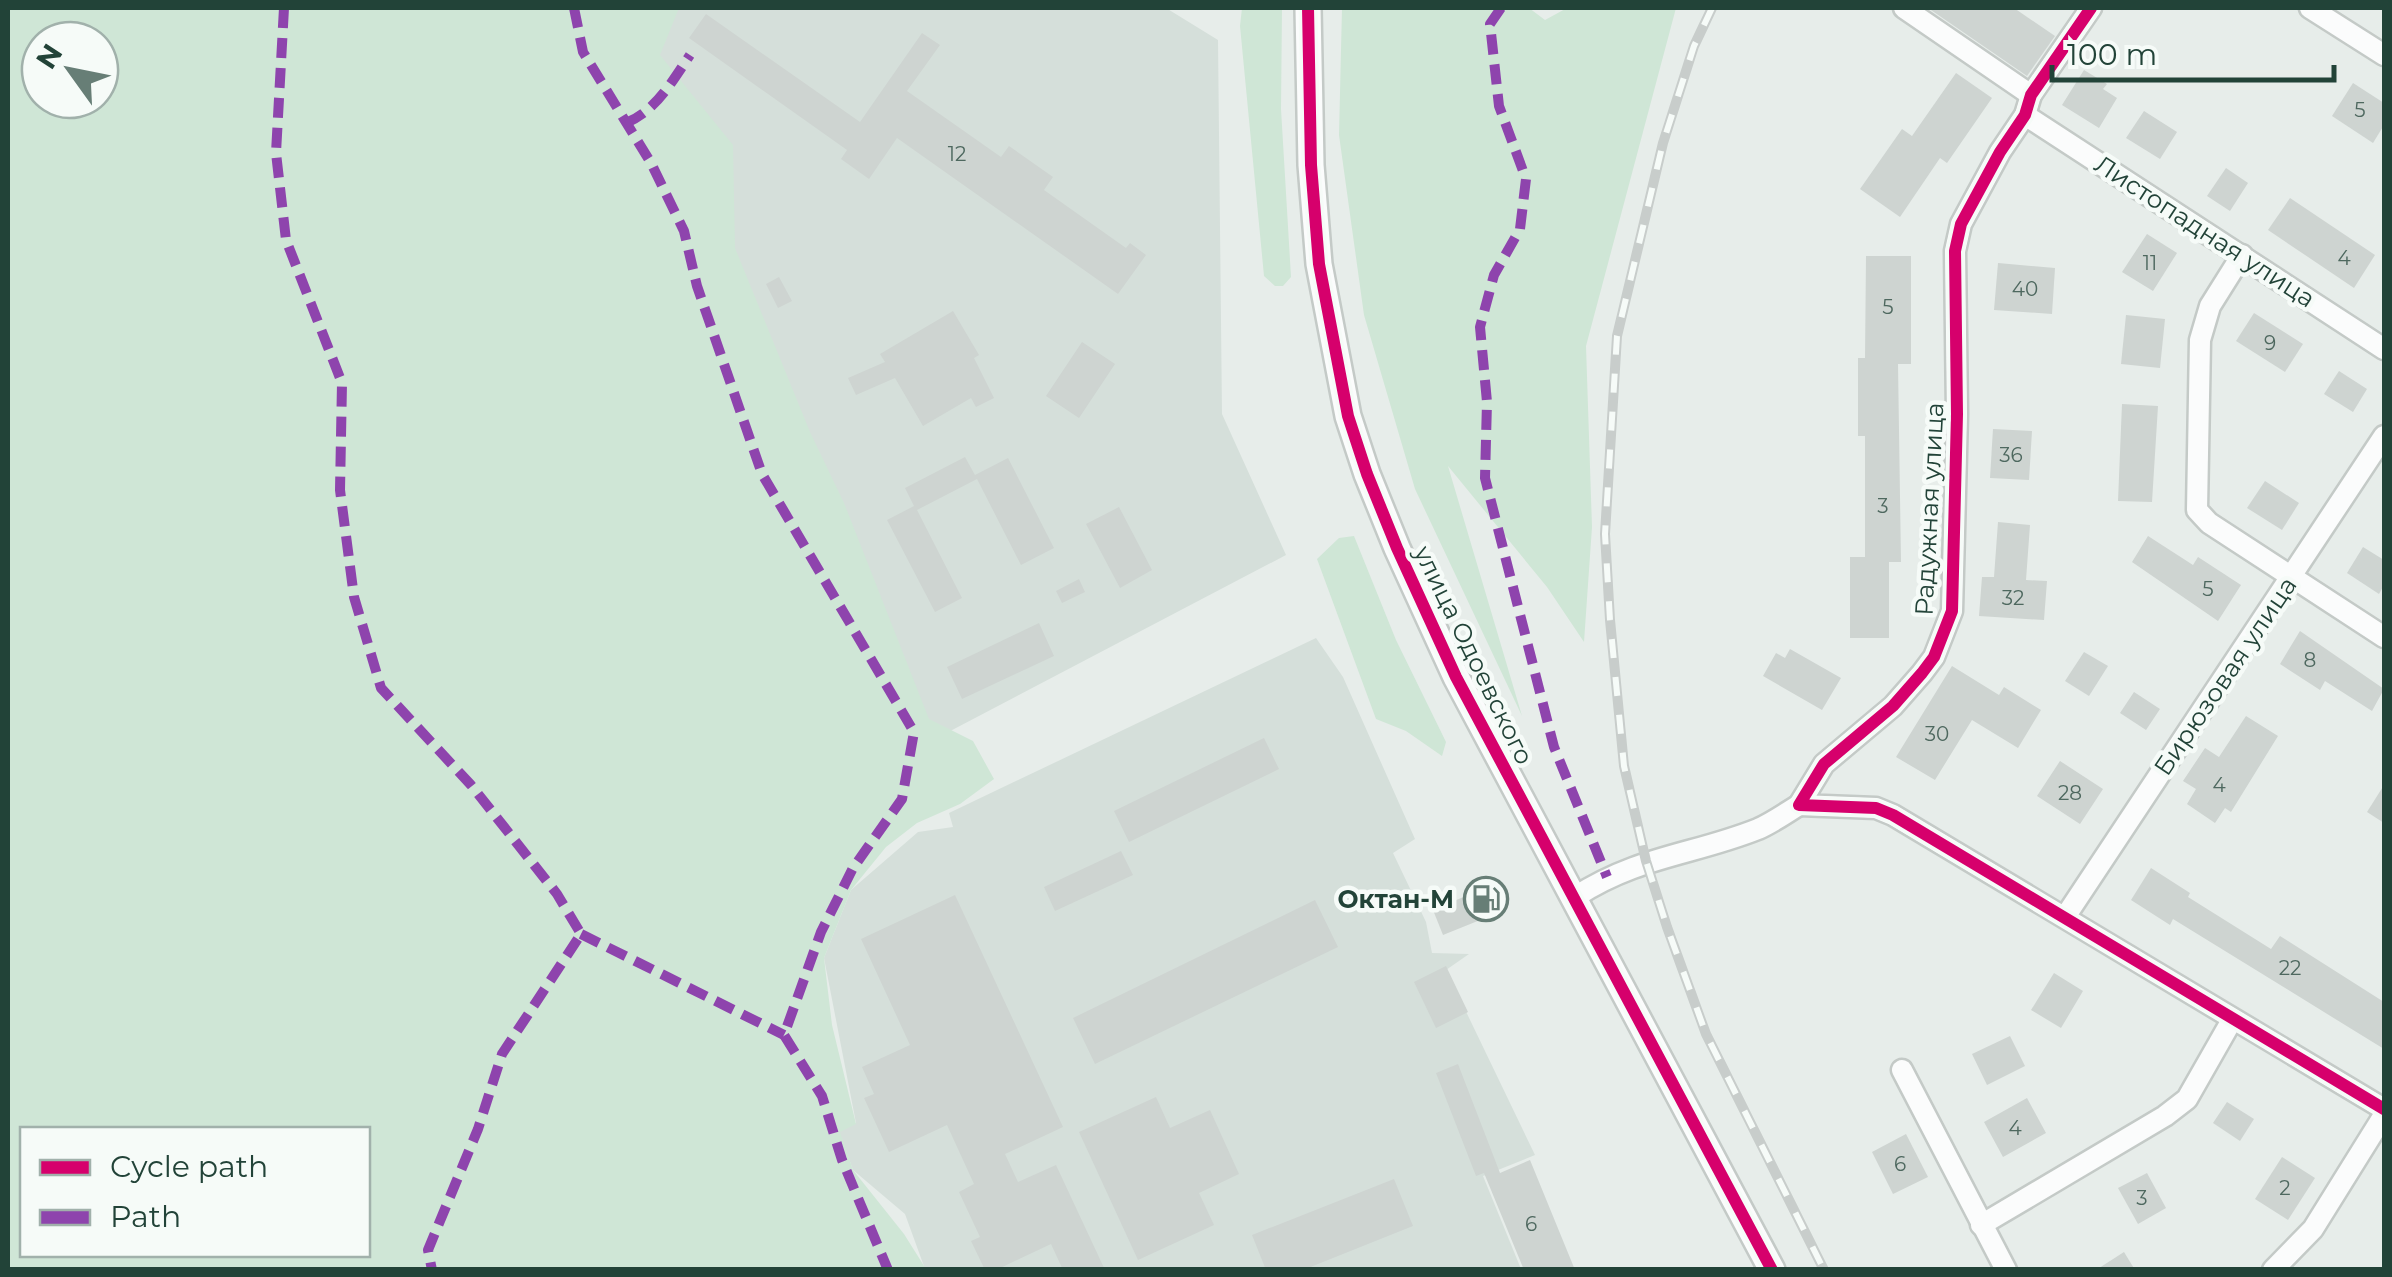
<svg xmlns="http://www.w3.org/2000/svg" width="2392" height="1277" font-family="Montserrat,sans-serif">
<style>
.built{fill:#d5dfda}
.green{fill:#cfe6d6;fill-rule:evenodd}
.building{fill:#ced4d1}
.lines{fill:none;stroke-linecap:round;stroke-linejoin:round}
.minor-casing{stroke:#c4cac7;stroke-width:25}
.tertiary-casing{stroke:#c4cac7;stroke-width:30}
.minor{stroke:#fbfcfc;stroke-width:20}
.tertiary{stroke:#fbfcfc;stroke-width:25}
.rail-casing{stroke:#c8cdcb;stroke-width:10}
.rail{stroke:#f6fbf8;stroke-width:6;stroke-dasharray:19;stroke-linecap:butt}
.quiet{stroke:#8e44ad;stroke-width:10;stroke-dasharray:20 10;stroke-linecap:butt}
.cycleway-casing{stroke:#f6fbf8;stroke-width:19}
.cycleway{stroke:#d6006c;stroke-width:12}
.labels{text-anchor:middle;stroke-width:9;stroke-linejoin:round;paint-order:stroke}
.number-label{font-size:20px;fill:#4e685f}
.street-label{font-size:25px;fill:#224338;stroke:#f6fbf8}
.poi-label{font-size:25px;font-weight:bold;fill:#224338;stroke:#f6fbf8;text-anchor:end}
</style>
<rect width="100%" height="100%" fill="#e7edea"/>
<g class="built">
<polygon points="642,8 1166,8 1218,40 1222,414 1286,555 935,739 621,39"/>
<polygon points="1316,638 1343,677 1415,839 1393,853 1426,922 1432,953 1469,954 1446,970 1535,1155 1483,1176 1521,1269 925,1269 905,1214 853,1170 839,1131 856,1123 824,958 851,890 918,832 953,827 949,813"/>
</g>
<g class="green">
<path d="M8 8H679L660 55 733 145 735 248 810 432 844 503 929 719 973 741 994 779 960 804 917 823 886 847 851 890 824 958 832 1025 856 1124 840 1132 853 1170 904 1234 926 1269H8ZM100 40V100H40V40ZM22 1130H368V1254H22Z"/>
<polygon points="1242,8 1282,8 1281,109 1291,277 1283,286 1275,286 1264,276 1240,26"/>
<polygon points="1342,8 1529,8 1545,20 1567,8 1676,8 1586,346 1592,527 1584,642 1547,587 1448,466 1522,716 1415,489 1364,315 1339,135"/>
<polygon points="1354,536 1396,640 1446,742 1442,756 1406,731 1376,719 1317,559 1339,538"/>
</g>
<g class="building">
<polygon points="1928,8 2014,8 2055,36 2027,76"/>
<polygon points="706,14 860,122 922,33 940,45 907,91 1001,157 1009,146 1053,177 1044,190 1126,248 1130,243 1146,255 1118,294 897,138 869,179 841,159 847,150 689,38"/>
<polygon points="2084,70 2107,84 2103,89 2117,98 2099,128 2062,105"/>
<polygon points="1956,73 1992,98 1947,163 1940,158 1900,217 1860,189 1902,129 1912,136"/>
<polygon points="2353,83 2384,103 2384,125 2373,143 2332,116"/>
<polygon points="2144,111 2177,132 2160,159 2126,138"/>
<polygon points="2226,168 2248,183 2230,211 2207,196"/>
<polygon points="2290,198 2375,255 2354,288 2268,230"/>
<polygon points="2147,234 2177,253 2153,291 2122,272"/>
<polygon points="1866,256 1911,256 1911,364 1898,364 1901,562 1889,562 1889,638 1850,638 1850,557 1865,557 1865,436 1858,436 1858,358 1865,358"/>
<polygon points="1998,263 2055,268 2052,314 1994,310"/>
<polygon points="779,277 792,301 778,308 766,284"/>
<polygon points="953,311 979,355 974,358 994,398 976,407 971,398 923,426 895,378 856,395 848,378 885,362 880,354"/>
<polygon points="2254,313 2303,344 2285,372 2236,341"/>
<polygon points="2126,315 2165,319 2160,368 2121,364"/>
<polygon points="1082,342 1115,364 1079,418 1046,396"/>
<polygon points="2339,371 2367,389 2353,412 2324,394"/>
<polygon points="2122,404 2158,406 2152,502 2118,501"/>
<polygon points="1993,429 2032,431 2029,480 1990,478"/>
<polygon points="965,457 975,475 1008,458 1054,548 1021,565 977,479 917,510 962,598 935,612 887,520 914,506 905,488"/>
<polygon points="2265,481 2299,503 2282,530 2247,508"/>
<polygon points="1119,507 1152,570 1120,588 1086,524"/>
<polygon points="1998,522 2030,525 2026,580 2047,581 2044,620 1979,616 1982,577 1994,577"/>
<polygon points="2148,536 2193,565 2198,557 2241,585 2218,621 2132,562"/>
<polygon points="2363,547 2384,560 2384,585 2379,594 2347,573"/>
<polygon points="1079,579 1085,592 1062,603 1056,591"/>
<polygon points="1039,623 1054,656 962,699 947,667"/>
<polygon points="2300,631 2384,689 2372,711 2325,681 2320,690 2280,664"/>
<polygon points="1790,649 1841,678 1822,710 1763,676 1776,653 1785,658"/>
<polygon points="2084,652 2108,666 2089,696 2065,681"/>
<polygon points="1952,666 1999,695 2004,687 2041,710 2018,748 1972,720 1935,780 1896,757"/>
<polygon points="2134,692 2160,709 2146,730 2120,713"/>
<polygon points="2246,716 2278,736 2231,812 2225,808 2215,823 2187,804 2196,789 2183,781 2205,748 2219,757"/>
<polygon points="1264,738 1279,769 1129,842 1114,811"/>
<polygon points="2060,761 2103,789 2080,824 2037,796"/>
<polygon points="2384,785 2384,823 2367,812"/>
<polygon points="1121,851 1133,875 1055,911 1044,887"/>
<polygon points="2151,868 2190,893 2188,897 2271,949 2280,936 2384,1002 2384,1049 2173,919 2170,925 2131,900"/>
<polygon points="1494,884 1505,910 1443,935 1433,910"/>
<polygon points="955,895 1063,1127 1005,1154 1018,1182 1056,1165 1105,1270 1063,1270 1051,1244 996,1270 985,1270 971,1241 980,1237 959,1192 974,1184 947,1125 889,1152 864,1098 874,1094 862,1067 910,1045 861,939"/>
<polygon points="1315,900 1338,947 1095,1064 1073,1018"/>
<polygon points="1446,966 1468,1012 1436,1028 1414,982"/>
<polygon points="2054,973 2083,991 2061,1028 2031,1010"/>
<polygon points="2010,1036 2025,1066 1987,1085 1972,1054"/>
<polygon points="1458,1064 1500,1173 1530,1160 1575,1270 1524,1270 1484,1173 1476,1176 1436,1073"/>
<polygon points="1156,1097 1170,1128 1210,1110 1239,1174 1199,1193 1214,1225 1138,1260 1079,1132"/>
<polygon points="2027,1098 2046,1133 2003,1157 1984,1122"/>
<polygon points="2227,1102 2254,1119 2240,1141 2213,1123"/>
<polygon points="1906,1134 1928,1177 1893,1194 1872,1152"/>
<polygon points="2282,1157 2315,1178 2288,1220 2255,1199"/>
<polygon points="2147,1173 2166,1208 2138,1224 2118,1188"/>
<polygon points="1394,1179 1413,1226 1303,1270 1266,1270 1252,1235"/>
<polygon points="2124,1252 2135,1270 2096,1270"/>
</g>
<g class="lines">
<defs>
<g id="minor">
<polyline points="1904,8 2031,95"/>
<polyline points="2091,8 2031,95 2025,115 2000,152 1961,224 1955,251 1957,414 1952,611 1934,657 1922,673 1893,706 1824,764 1799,805 1876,808 1893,815 2384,1109"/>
<polyline points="2310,8 2384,55"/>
<polyline points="2025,115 2384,349"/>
<polyline points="2242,255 2210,306 2200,340 2197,510 2209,523 2384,637"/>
<path d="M1575 897C1638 856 1693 855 1758 829 1772 823 1786 813 1799 805"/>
<polyline points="2065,917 2384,436"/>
<polyline points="1902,1070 2006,1270"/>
<polyline points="1981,1225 2165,1116 2187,1099 2232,1020"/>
<polyline points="2273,1270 2313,1229 2384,1115"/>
</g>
<polyline id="tertiary" points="1308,8 1311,165 1319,264 1348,416 1367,474 1397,548 1456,677 1772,1270"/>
</defs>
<use href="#minor" class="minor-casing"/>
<use href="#tertiary" class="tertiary-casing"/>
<use href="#minor" class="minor"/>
<use href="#tertiary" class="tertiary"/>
<defs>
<polyline id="rail" points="1712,8 1694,46 1663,143 1617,336 1605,534 1610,620 1624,766 1646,861 1667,927 1706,1034 1824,1270"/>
</defs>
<use href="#rail" class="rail-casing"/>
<use href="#rail" class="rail"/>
<g class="quiet">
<polyline points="284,8 276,153 286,240 342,383 340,490 354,597 381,688 471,785 557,894 581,934 502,1054 478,1129 428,1250 432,1270"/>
<polyline points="574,8 583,52 651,163 684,231 697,286 762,474 914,732 902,799 853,868 821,932 784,1035 822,1096 842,1160 888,1270"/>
<polyline points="1501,8 1490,24 1499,106 1526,179 1520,229 1494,275 1480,327 1487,402 1485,478 1554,747 1607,877"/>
<path d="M626 123C656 111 673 80 690 55"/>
<polyline points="581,934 784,1035"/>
</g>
<defs>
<g id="cycleway">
<polyline points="1308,8 1311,165 1319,264 1348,416 1367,474 1397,548 1456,677 1772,1270"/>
<polyline points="2091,8 2031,95 2025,115 2000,152 1961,224 1955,251 1957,414 1952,611 1934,657 1922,673 1893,706 1824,764 1799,805 1876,808 1893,815 2384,1109"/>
</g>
</defs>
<use href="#cycleway" class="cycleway-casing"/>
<use href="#cycleway" class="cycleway"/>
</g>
<defs>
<symbol id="fuel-ring" viewBox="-11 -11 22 22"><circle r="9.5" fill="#f6fbf8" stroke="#677e76" stroke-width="1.5"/><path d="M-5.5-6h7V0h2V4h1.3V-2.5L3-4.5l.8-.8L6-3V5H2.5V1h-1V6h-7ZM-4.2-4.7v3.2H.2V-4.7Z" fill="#677e76"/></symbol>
</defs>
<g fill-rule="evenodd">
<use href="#fuel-ring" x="1461" y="874" width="50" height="50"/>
</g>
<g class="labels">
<g class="number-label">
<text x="2360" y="117">5</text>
<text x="957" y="161">12</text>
<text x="2344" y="265">4</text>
<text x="2150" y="270">11</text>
<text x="2025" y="296">40</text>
<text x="1888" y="314">5</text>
<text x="2270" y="350">9</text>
<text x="2011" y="462">36</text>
<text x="1883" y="513">3</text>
<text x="2208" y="596">5</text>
<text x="2013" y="605">32</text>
<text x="2310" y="667">8</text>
<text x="1937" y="741">30</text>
<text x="2219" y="792">4</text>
<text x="2070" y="800">28</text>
<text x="2290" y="975">22</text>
<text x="2015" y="1135">4</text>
<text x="1900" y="1171">6</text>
<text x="2285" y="1195">2</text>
<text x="2142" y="1205">3</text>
<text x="1531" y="1231">6</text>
</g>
<g class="street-label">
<text transform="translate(2205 231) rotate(33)" y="9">Листопадная улица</text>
<text transform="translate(1929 509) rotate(-87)" y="9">Радужная улица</text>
<text transform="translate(1474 655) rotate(64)" y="9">улица Одоевского</text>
<text transform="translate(2225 676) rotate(-56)" y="9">Бирюзовая улица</text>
</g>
<g class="poi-label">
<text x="1454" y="908">Октан-М</text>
</g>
</g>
<rect width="2392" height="1277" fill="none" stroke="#224338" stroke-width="20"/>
<rect x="20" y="1127" width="350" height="130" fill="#f6fbf8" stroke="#a1b1ab" stroke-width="2.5"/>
<rect x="40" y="1160" width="50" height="15" fill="#d6006c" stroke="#a1b1ab" stroke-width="2.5"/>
<text x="110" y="1177" font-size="30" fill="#224338">Cycle path</text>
<rect x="40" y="1210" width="50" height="15" fill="#8e44ad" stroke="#a1b1ab" stroke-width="2.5"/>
<text x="110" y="1227" font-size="30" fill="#224338">Path</text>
<g transform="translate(70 70) rotate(303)"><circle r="48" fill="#f6fbf8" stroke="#a1b1ab" stroke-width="2.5"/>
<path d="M0-8L18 38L0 25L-18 38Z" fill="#677e76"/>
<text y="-15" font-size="28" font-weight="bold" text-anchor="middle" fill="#224338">N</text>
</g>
<path d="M2052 65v15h282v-15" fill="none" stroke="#224338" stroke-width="5"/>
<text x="2067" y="65" font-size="30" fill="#224338" stroke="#f6fbf8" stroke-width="8" paint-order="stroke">100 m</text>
</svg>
